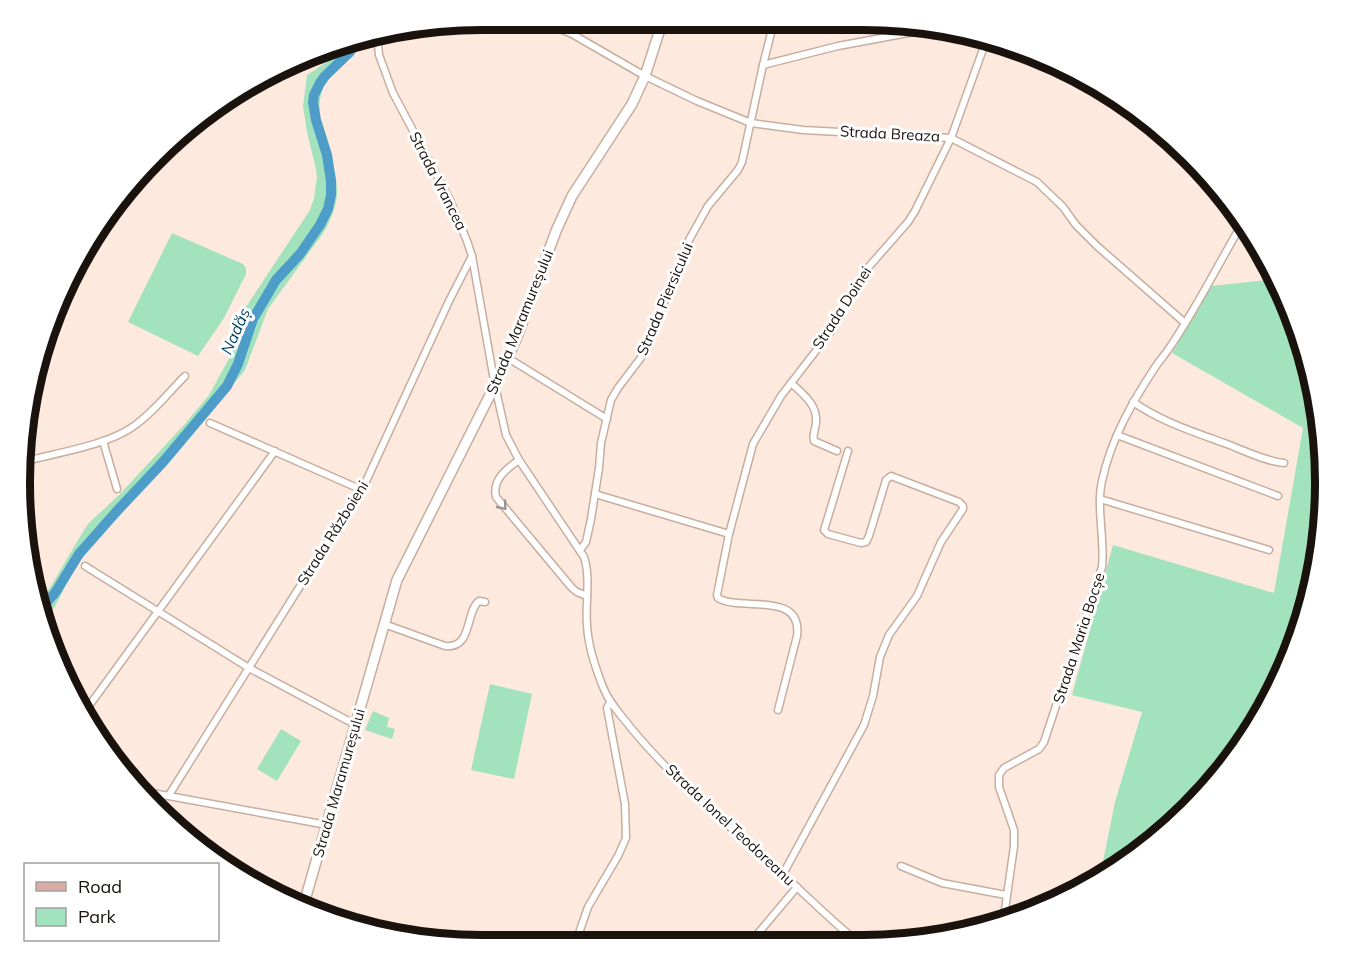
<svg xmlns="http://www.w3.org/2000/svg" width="1345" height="965" font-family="Mulish,sans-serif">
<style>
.green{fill:#a2e2bc}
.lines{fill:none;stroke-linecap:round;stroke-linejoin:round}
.river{stroke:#4e9dc9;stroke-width:10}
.minor-casing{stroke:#c6aea0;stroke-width:9}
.secondary-casing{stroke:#c6aea0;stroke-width:12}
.primary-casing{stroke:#885246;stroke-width:12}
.minor{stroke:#fff;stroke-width:6}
.secondary{stroke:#fff;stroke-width:9}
.primary{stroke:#dbaca3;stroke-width:9}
.tram{stroke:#493e38;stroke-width:1.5}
.oneway{stroke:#989492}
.labels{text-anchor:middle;stroke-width:6;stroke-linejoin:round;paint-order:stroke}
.street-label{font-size:15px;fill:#1a120d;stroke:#fff}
.water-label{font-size:16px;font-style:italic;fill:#004361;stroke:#fff}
.rim{fill:none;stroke:#1a120d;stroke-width:8}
</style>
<rect width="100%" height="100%" fill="#fde9dd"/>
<g class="green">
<path d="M374 34 373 37 368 35C361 46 353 55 344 64 337 71 327 78 323 88 310 123 336 153 337 188 338 203 331 219 324 232L268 309 245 370 236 381 146 486 84 551 54 608 43 618 39 602 51 586 84 530 89 523 119 495 184 425 209 395 232 353 242 313 310 210 314 198 317 177 316 169 307 132 303 106 307 75 344 51 348 42 362 35Z"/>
<polygon points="172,233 243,264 246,268 246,274 224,318 198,356 128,322"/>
<polygon points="1276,279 1301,334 1322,422 1324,513 1310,603 1278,688 1230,765 1168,831 1100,876 1115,802 1142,712 1072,695 1113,545 1274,593 1303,428 1172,353 1211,286"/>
<polygon points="490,684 532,694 514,779 471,770"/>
<polygon points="373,711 389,718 387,727 395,729 392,739 365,730"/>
<polygon points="281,729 301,741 277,781 257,769"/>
</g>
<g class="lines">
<polyline class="river" points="41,608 55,593 79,554 117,511 163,462 227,386 238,364 253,319 266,297 276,280 300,254 320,225 328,209 331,195 331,181 327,155 316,120 313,102 314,95 320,83 325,76 349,53 361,36"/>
<defs>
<g id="minor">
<polyline points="541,21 572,34 645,76 697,101 751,123 803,130 951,138 1037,182 1063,207 1076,225 1097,246 1185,323"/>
<path d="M381 33 378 44 379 55 393 93 450 200 467 241 472 256 495 386 506 435 519 460 584 557C591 578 585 603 587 625 588 647 595 667 603 687 609 703 621 715 631 728 674 780 726 823 776 868 803 892 829 919 858 942"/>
<polyline points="321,54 325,55"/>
<polyline points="763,65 838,46 935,28"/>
<polyline points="508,358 607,419"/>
<path d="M791 383C802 393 818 405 816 422 816 429 812 434 814 441L837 451"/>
<path d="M1133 402C1162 422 1194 432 1227 444 1245 451 1265 461 1284 463"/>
<polyline points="210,423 362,490"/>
<polyline points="1117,435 1278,496"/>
<polyline points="103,441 117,489"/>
<path d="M519 460C506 469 492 480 496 497L572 588 577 592 587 596"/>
<path d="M23 462C55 453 104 446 131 428 151 415 168 393 185 376"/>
<polyline points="595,494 729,534"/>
<polyline points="1100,499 1269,550"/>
<polyline points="580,550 586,542 591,519 599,468 601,443 611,400 618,388 643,355 689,240 708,206 738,170 742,162 763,65 773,25"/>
<polyline points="85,566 249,668 356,725"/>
<path d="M384 624 445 646C473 649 465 612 479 601L485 602"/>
<polyline points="86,710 275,451"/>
<path d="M778 710 797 636C803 590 740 612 718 598L717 595 729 534 753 444 781 396 832 330 866 270 908 222 915 211 951 138 986 41"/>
<polyline points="136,790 327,825"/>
<polyline points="169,795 324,548 353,506 362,490 449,301 472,256"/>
<polyline points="901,866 942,883 1006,895"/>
<polyline points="783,874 864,725 873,696 880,657 889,635 917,596 941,542 963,509 963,506 959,502 891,476 886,480 869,536 866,542 861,543 828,534 824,530 825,527 848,451"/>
<path d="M1004 917 1014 846V830L999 787V775L1004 768 1039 749 1044 742 1102 567C1105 540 1096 507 1102 481 1111 439 1132 402 1156 366 1161 359 1167 352 1172 344 1198 305 1219 263 1243 222"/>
<polyline points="750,943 797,887"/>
<polyline points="577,944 578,936 588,907 618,856 626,838 625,804 607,708 610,702"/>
</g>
<polyline id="secondary" points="303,907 397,580 500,375 517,337 556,231 572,196 632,104 645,76 662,23"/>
<polyline id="primary" points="23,524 64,675"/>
</defs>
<use href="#minor" class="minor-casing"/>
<use href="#secondary" class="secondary-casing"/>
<use href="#primary" class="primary-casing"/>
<use href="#minor" class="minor"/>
<use href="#secondary" class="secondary"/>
<use href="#primary" class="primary"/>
<polyline class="tram" points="23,516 68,680"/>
</g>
<defs><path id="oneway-chevron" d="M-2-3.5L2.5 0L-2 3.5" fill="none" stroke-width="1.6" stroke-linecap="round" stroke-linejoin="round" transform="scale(1.5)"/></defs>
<use class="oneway" href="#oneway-chevron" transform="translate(503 506) rotate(50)"/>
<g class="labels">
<g class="street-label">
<text transform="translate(890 134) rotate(3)" y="5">Strada Breaza</text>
<text transform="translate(438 181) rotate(63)" y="5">Strada Vrancea</text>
<text transform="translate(665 299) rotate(-67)" y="5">Strada Piersicului</text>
<text transform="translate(842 308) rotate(-57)" y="5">Strada Doinei</text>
<text transform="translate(520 322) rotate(-68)" y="5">Strada Maramureșului</text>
<text transform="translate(333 533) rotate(-58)" y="5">Strada Războieni</text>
<text transform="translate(1079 638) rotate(-72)" y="5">Strada Maria Bocșe</text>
<text transform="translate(339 783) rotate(-74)" y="5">Strada Maramureșului</text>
<text transform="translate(730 825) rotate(43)" y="5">Strada Ionel Teodoreanu</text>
</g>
<g class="water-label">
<text transform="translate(235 331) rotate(-66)" y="6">Nadăș</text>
</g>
</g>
<path d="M0 0H1345V965H0ZM482 30H863A452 452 0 0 1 1315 482V483A452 452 0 0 1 863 935H482A452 452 0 0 1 30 483V482A452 452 0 0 1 482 30Z" fill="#fff" fill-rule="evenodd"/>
<path class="rim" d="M482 30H863A452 452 0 0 1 1315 482V483A452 452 0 0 1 863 935H482A452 452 0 0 1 30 483V482A452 452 0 0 1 482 30Z"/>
<rect x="24" y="863" width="195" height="78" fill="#ffffff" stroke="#a3a09e" stroke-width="1.5"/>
<rect x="36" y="882" width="30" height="9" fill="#dbaca3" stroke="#a3a09e" stroke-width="1.5"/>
<text x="78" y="893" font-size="18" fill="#1a120d">Road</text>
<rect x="36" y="908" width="30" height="18" fill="#a2e2bc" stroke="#a3a09e" stroke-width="1.5"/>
<text x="78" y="923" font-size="18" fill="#1a120d">Park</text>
</svg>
